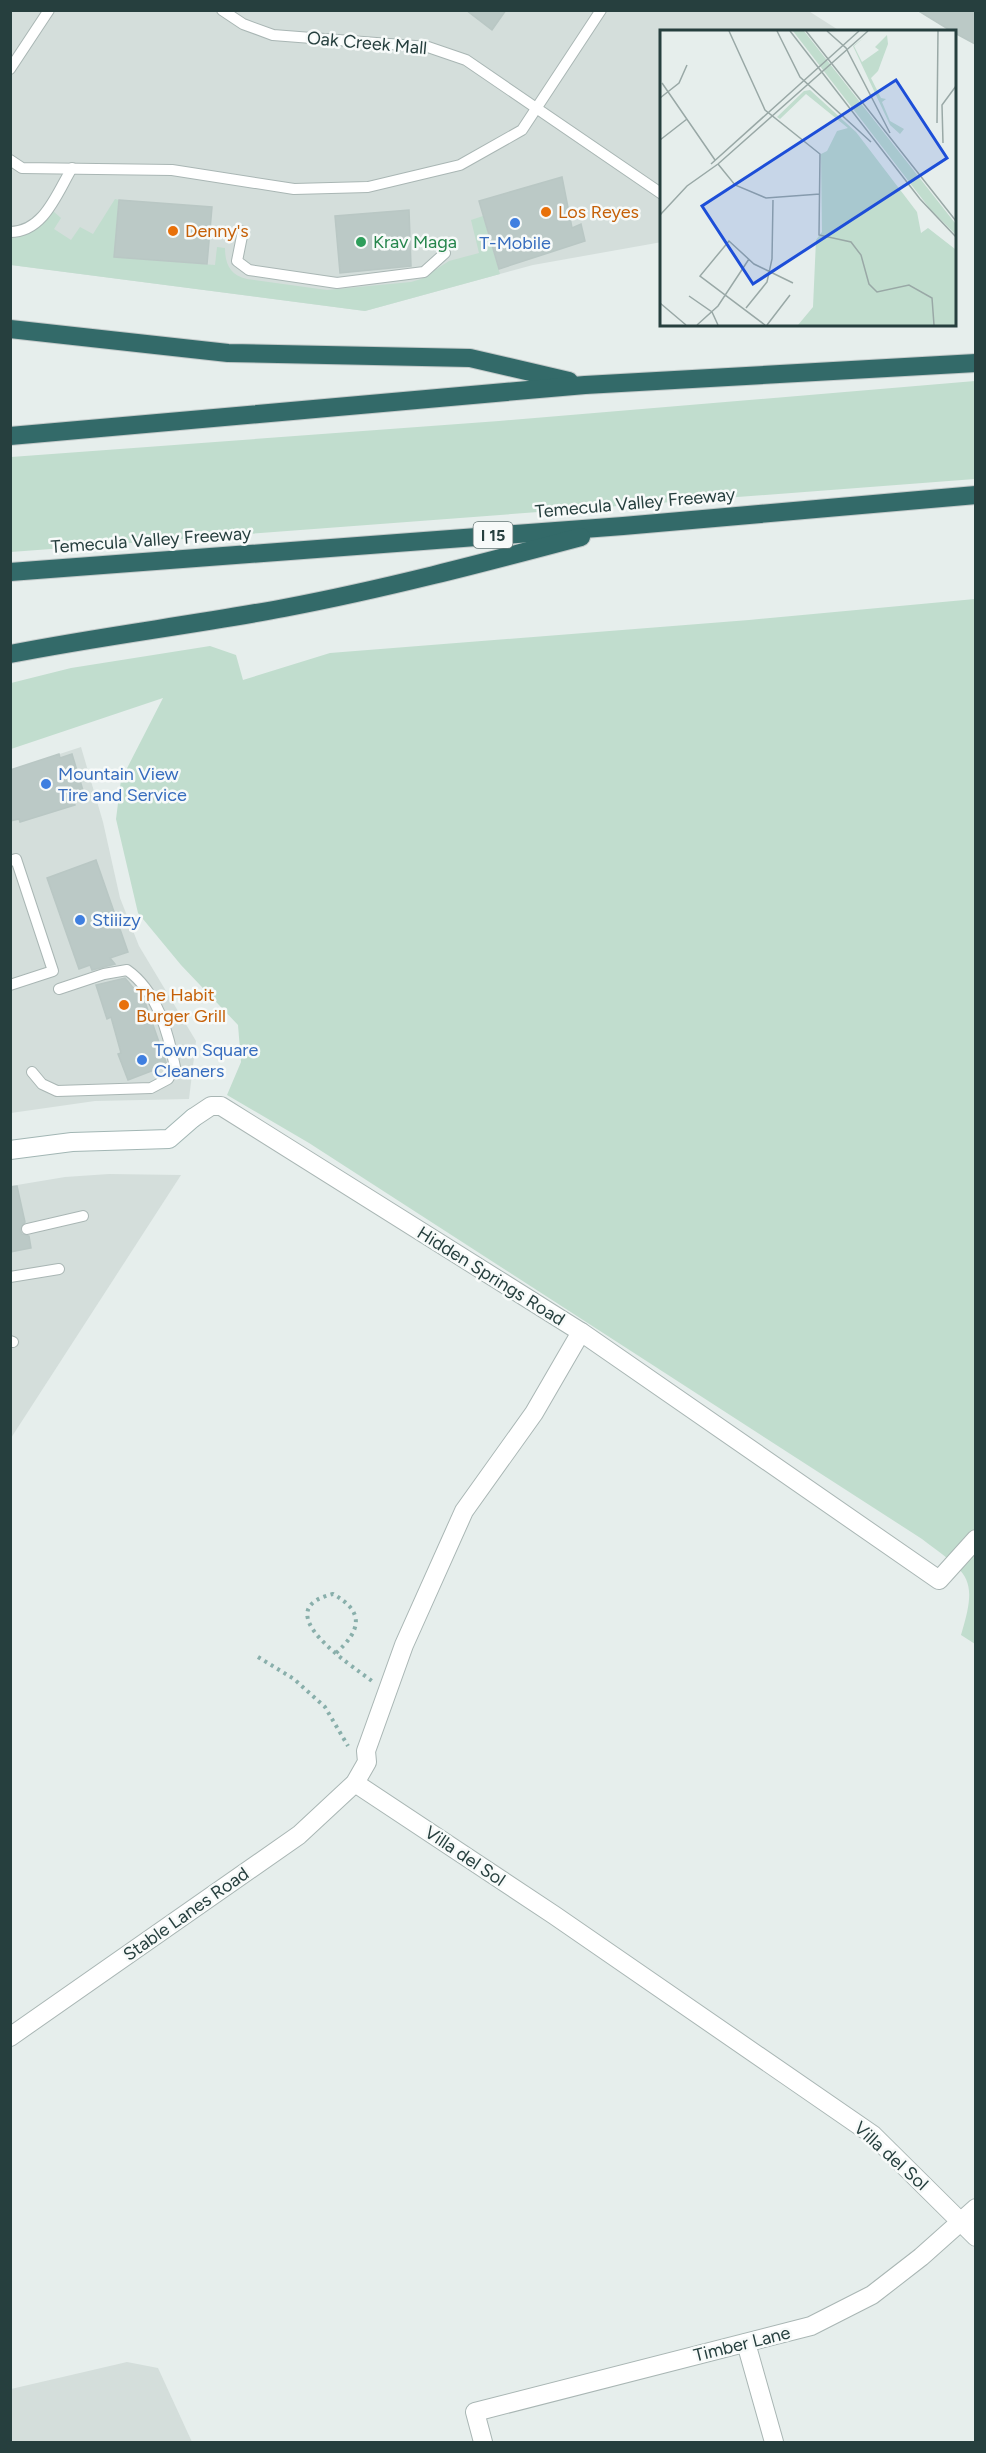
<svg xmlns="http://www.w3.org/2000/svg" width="986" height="2453" font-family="Figtree,sans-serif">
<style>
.built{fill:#d4dedb}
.green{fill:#c1ddce}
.building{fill:#bbc9c6;stroke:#b9c7c4;stroke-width:1.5}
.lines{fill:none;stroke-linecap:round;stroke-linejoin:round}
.lane-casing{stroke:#a9b6b4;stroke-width:12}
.street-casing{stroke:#a9b6b4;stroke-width:20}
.secondary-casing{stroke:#a2b6b4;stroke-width:20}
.highway-casing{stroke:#c2c9c9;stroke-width:20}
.path{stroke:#89afab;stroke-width:4;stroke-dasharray:3 4.5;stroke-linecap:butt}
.lane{stroke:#fff;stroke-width:10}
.street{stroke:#fff;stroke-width:18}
.secondary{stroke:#fff;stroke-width:18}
.highway{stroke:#336a69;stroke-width:18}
.food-dot{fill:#e8710a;stroke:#f7faf9;stroke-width:2}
.shop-dot{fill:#3f7fe0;stroke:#f7faf9;stroke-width:2}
.leisure-dot{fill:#2e9e5b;stroke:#f7faf9;stroke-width:2}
.labels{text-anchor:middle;stroke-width:5;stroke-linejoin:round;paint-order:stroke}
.shield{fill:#f7faf9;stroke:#657776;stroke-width:1.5}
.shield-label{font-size:16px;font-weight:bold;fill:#263f3e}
.street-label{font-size:18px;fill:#263f3e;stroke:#f7faf9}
.food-label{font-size:18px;fill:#c56008;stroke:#f7faf9;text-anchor:start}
.leisure-label{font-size:18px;fill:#27864d;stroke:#f7faf9;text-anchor:start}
.shop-label{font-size:18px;fill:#366cbe;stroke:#f7faf9;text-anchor:start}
.inset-road{fill:none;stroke:#99a8a6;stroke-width:1.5}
.view{fill:#1d4ed8;fill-opacity:0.15;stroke:#1d4ed8;stroke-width:3}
.inset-edge{fill:none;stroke:#263f3e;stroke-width:3}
</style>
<rect width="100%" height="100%" fill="#e6eeec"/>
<g class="built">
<polygon points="807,10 840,31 662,32 662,242 533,265 365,311 11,265 11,11"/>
<polygon points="81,747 103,822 120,898 139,946 196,1041 189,1099 95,1101 11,1113 11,770"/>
<polygon points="109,1174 181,1175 11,1438 11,1186 65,1177"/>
<polygon points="127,2362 158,2368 192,2442 11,2442 11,2389"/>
</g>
<g class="green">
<path d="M115 199 119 200 115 257 215 265 217 247 225 248C225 264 230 275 247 279L327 290 411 282 421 279 449 261 479 253 471 220 483 216 500 274 365 311 11 265V238C31 236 38 228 50 212L53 211 61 218 54 229 71 240 80 227 93 234Z"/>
<polygon points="975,381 975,479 11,552 11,457 499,421"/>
<path d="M975 599V1644L961 1635C979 1576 968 1574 922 1539L309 1143 227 1095 241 1062 238 1025 181 965 138 913 116 819 121 780 163 698 11 749V683L71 668 210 646 236 655 243 680 330 653 749 620Z"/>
</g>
<g class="building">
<polygon points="466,10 506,10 492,30"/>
<polygon points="917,10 975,10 975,44 953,32"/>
<polygon points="562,177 572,228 581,224 585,241 499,269 479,201"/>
<polygon points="119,200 212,207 207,264 114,257"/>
<polygon points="409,210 411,266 340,273 335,216"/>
<polygon points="59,754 60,758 72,754 85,797 74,801 75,805 20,822 19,819 10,821 10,770"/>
<polygon points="96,860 128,952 110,958 115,964 92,970 90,965 79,969 47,878"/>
<polygon points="125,978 145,1002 167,1065 128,1080 118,1054 121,1053 111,1017 107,1019 96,985"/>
<polygon points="17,1186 25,1222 20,1230 22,1234 29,1236 31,1248 10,1252 10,1187"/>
</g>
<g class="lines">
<defs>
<g id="lane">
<polyline points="222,10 243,24 273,35 428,47 466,60 662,194"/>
<polyline points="10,69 49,10"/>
<polyline points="10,160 22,168 172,170 294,189 368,187 460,165 522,130 601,10"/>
<polyline points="243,231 237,261 249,270 337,283 424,272 445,253"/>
<path d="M10 232C44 232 57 193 72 168"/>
<polyline points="10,861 16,859 53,971 10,985"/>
<path d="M32 1072 42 1084 57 1091 151 1088 168 1079 175 1067C168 1032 157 991 127 970L104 974 59 989"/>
<polyline points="27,1229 83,1216"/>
<polyline points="10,1277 59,1269"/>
<polyline points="10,1341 13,1342"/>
</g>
<g id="street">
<polyline points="193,1118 211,1106 221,1106 581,1332 939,1580 976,1539"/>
<polyline points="355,1783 554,1915 873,2135 976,2237"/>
<polyline points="10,2037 299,1835 355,1783 367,1762 366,1751 404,1645 464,1511 534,1413 581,1332"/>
<polyline points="746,2343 774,2442"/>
<polyline points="483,2442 475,2412 811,2326 872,2295 921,2257 976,2208"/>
</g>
<polyline id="secondary" points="10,1150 72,1142 169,1139 193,1118"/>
<g id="highway">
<polyline points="10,329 228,353 470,358 569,381"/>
<polyline points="10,436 585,385 976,363"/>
<polyline points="10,572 623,526 976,495"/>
<path d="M10 654C101 636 193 625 284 608 384 589 483 563 581 537"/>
</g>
</defs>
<use href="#lane" class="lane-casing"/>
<use href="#street" class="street-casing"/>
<use href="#secondary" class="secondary-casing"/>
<use href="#highway" class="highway-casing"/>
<g class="path">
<path d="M336 1653C361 1630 365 1612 333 1594 265 1610 351 1665 372 1681"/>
<polyline points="258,1657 294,1679 325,1707 348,1746"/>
</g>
<use href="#lane" class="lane"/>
<use href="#street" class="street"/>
<use href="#secondary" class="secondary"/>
<use href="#highway" class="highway"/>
</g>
<g class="food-dot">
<circle cx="546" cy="212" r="6"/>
<circle cx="173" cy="231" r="6"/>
<circle cx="124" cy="1005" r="6"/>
</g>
<g class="shop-dot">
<circle cx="515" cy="223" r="6"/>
<circle cx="46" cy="784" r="6"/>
<circle cx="80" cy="920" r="6"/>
<circle cx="142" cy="1060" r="6"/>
</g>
<circle class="leisure-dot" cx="361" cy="242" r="6"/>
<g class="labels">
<rect class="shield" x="473.5" y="522" width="39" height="26" rx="4.5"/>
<g class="shield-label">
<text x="493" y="541">I 15</text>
</g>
<g class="street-label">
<text transform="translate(367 43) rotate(5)" y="6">Oak Creek Mall</text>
<text transform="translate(635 503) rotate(-5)" y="6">Temecula Valley Freeway</text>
<text transform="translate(151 540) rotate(-4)" y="6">Temecula Valley Freeway</text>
<text transform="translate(491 1276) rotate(32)" y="6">Hidden Springs Road</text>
<text transform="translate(465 1856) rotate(34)" y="6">Villa del Sol</text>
<text transform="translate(186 1914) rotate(-35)" y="6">Stable Lanes Road</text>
<text transform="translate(891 2156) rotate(42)" y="6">Villa del Sol</text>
<text transform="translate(742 2344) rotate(-14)" y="6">Timber Lane</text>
</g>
<g class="food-label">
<text x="558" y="218">Los Reyes</text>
<text x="185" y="237">Denny's</text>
<text x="136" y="1001">The Habit<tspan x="136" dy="21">Burger Grill</tspan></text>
</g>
<g class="leisure-label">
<text x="373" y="248">Krav Maga</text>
</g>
<g class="shop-label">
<text x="515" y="249" text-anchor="middle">T-Mobile</text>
<text x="58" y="780">Mountain View<tspan x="58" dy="21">Tire and Service</tspan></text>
<text x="92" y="926">Stiiizy</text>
<text x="154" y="1056">Town Square<tspan x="154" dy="21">Cleaners</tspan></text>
</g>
</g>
<g transform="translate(660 30)">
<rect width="296" height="296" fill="#e6eeec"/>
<path d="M133 1H144L295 193V204L270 179ZM227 5 228 14 218 41 211 48 221 68 226 69 222 72 230 91 244 99 240 104 230 95 193 16 205 7 194 16 202 32 219 20 215 17ZM150 60 196 102 257 182 261 203 268 198 295 219V295H138L153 277 156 210 162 202 161 124 167 121 177 101 188 98 146 64 120 89 117 87 144 61Z" fill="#c1ddce"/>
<path class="inset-road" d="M69 1 105 80 160 124 159 205 191 212 201 225 209 254 217 262 249 255 272 268 274 295M117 1 140 47 211 112M130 1 260 169 296 207M146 1 296 191M167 1 186 18 230 103M2 53 55 130M0 68 19 53 27 35M277 93 278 1M0 110 27 89M283 113 282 75 296 56M51 134 199 1M58 134 75 155 106 168 160 164M0 185 27 156 58 134 208 1M29 266 52 282 58 295M0 273 26 295M86 278 107 252 112 229 113 170M37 295 58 276 89 229M105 295 40 246 69 211 94 234 133 253M107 295 130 265"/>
<path class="view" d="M236 50 287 128 93 254 42 176Z"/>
<rect width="296" height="296" class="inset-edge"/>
</g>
<rect width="986" height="2453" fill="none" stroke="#263f3e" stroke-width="24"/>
</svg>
